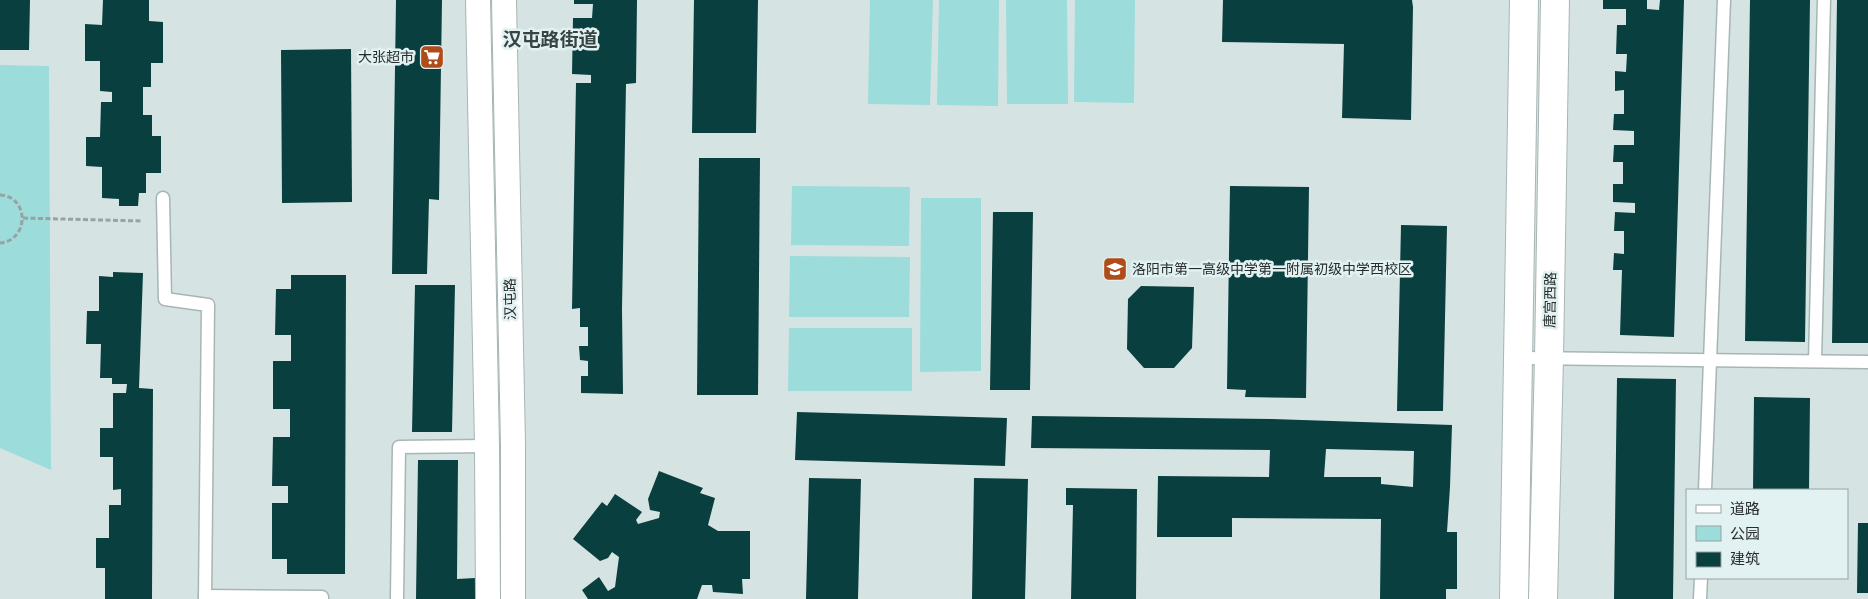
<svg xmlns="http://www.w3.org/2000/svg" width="1868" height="599" font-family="'Noto Serif','Noto Sans SC',serif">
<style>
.green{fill:#9cdcda}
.building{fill:#093f3e;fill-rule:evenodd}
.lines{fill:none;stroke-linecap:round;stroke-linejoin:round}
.lane-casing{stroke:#a7b6b5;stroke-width:15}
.street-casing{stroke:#a7b6b5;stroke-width:26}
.secondary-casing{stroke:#a7b6b5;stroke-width:30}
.path{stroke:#97a2a1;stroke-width:3;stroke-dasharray:5 2.5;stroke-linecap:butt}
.lane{stroke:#fff;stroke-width:12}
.street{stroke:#fff;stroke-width:24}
.secondary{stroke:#fff;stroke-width:28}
.labels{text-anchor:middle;stroke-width:5;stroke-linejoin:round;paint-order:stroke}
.poi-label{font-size:14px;fill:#282d2d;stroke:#e2f1f1;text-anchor:end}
.street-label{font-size:14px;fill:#282d2d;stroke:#e2f1f1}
.district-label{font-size:19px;font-weight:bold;fill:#374443;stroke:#e2f1f1}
</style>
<rect width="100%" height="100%" fill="#d5e4e3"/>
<g class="green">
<polygon points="870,0 933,0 930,105 868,104"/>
<polygon points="939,0 999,0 998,106 937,105"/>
<polygon points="1006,0 1067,0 1068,104 1007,104"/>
<polygon points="1075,0 1135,0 1134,103 1074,102"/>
<polygon points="0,65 49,66 51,470 0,448"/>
<polygon points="792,186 910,187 909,246 791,245"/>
<polygon points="921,198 981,198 981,371 920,372"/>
<polygon points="790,256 910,257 909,317 789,317"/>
<polygon points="789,328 912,328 912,391 788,391"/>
</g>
<g class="building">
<polygon points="0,0 30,0 29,50 0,50"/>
<polygon points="103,0 149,0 149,21 163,22 163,63 151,63 151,87 143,87 143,115 152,115 152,136 161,136 161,173 146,173 146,193 139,193 138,206 119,206 119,199 102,198 102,167 86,166 86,137 100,137 101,102 112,102 112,92 100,91 100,61 85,61 85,24 102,25"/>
<polygon points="396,0 442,0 439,200 429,199 427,274 392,274"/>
<polygon points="574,0 637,0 636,83 626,84 622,309 623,394 581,393 581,376 588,376 588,361 580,360 579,346 588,346 588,327 580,327 580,308 572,309 576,83 591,83 591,75 572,74 573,18 592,18 593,4 574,4"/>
<polygon points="694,0 758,0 756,133 692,133"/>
<polygon points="1223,0 1412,0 1413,7 1411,120 1342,118 1344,44 1222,42"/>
<polygon points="1603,0 1647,0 1647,9 1659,10 1660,0 1684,0 1674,337 1620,335 1622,270 1613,270 1614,253 1624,254 1624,231 1614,231 1615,212 1635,213 1635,203 1613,202 1613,184 1623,184 1623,162 1613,162 1614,145 1634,145 1634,131 1613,130 1614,114 1624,114 1624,90 1615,91 1615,71 1626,72 1627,54 1616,54 1617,25 1626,25 1626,9 1603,9"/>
<polygon points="1750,0 1810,0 1805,342 1745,341"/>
<polygon points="1837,0 1868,0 1868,343 1832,343"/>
<polygon points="351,49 352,202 282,203 281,50"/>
<polygon points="699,158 760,158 758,395 697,395"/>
<polygon points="1230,186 1309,187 1306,398 1245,397 1246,390 1227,389"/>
<polygon points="993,212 1033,212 1030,390 990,390"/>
<polygon points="1401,225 1447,226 1443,411 1397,411"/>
<polygon points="113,272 143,273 139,388 153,389 152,599 105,599 105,568 96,568 96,538 109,538 109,505 121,505 121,489 113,490 113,457 100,457 100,428 113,428 113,393 126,393 127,384 112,384 112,378 100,378 101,344 86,344 87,311 99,311 99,276 113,277"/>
<polygon points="291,275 346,275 345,574 287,574 287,559 272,559 272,503 288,503 288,486 272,486 273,437 290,437 290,409 273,409 273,361 291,361 291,335 275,335 276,289 291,289"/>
<polygon points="415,285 455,285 452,432 412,432"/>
<polygon points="1141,286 1194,287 1192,348 1174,368 1144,368 1127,349 1128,299"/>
<polygon points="1617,378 1676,379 1673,599 1614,599"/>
<polygon points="1754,397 1810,398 1809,490 1753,490"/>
<polygon points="797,412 1007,418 1005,466 795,460"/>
<path d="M1032 416 1272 419 1452 425 1450 487 1447 532H1457V589H1446V599H1380L1381 519 1232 518V537H1157L1158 476 1269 477 1270 450 1031 448ZM1326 449 1414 451 1413 487 1381 484V477H1324Z"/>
<polygon points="418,460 458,460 457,579 475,578 475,599 416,599"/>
<polygon points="659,471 703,488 700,493 715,498 708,525 718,531 750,531 750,579 742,579 743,594 713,592 712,585 702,585 697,599 588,599 582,590 599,577 608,591 615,587 619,557 612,552 608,558 600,561 573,539 602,502 607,506 615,494 642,512 636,520 638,524 659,518 660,512 650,510 648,499"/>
<polygon points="809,478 861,479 858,599 806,599"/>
<polygon points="974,478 1028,479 1025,599 972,599"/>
<polygon points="1066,488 1137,489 1136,599 1071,599 1073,505 1066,505"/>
<polygon points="1858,523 1868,523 1868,593 1857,593"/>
</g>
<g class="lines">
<defs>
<g id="lane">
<polyline points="163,198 165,299 208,305 205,599"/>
<polyline points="1519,358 1868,362"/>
<polyline points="1815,361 1824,0"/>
<polyline points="1705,490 1724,0"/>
<polyline points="205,596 322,597 322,599"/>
<polyline points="397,599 399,447 487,446"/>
<polyline points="1700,599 1701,578"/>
</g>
<g id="street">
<polyline points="478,0 487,446 488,599"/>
<polyline points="504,0 513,445 513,599"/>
</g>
<g id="secondary">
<polyline points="1514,599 1524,0"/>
<polyline points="1543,599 1549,358 1555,0"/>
</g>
</defs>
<use href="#lane" class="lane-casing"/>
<use href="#street" class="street-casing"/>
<use href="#secondary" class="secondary-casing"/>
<g class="path">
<path d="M0 195C29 196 30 240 0 243"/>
<polyline points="23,218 142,221"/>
</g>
<use href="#lane" class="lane"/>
<use href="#street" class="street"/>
<use href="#secondary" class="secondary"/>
</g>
<defs>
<symbol id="supermarket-square" viewBox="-11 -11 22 22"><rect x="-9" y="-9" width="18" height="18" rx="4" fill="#b04c19" stroke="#e2f1f1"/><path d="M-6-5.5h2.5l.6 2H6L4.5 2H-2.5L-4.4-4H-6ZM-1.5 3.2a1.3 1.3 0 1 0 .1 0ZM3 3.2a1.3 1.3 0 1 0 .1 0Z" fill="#fff"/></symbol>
<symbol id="school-square" viewBox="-11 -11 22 22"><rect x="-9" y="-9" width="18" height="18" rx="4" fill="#b04c19" stroke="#e2f1f1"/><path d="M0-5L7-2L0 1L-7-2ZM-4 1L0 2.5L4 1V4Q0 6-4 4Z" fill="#fff"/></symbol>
</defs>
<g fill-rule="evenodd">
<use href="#supermarket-square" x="418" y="43" width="28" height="28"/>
<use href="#school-square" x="1101" y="255" width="28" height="28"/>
</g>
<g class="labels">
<g class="poi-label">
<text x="414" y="62">大张超市</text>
<text x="1132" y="274" text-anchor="start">洛阳市第一高级中学第一附属初级中学西校区</text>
</g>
<g class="street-label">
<text transform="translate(510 299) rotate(-91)" y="5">汉屯路</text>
<text transform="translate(1550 300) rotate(-89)" y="5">唐宫西路</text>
</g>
<g class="district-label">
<text x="550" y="46">汉屯路街道</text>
</g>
</g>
<rect x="1686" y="489" width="162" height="90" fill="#e2f1f1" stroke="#98a3a3"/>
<rect x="1696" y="505" width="25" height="8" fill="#ffffff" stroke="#98a3a3"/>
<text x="1730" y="514" font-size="15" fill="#282d2d">道路</text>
<rect x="1696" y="526" width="25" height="15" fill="#9cdcda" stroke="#98a3a3"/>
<text x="1730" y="539" font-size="15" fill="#282d2d">公园</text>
<rect x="1696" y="552" width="25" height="15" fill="#093f3e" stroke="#98a3a3"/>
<text x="1730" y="564" font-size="15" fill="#282d2d">建筑</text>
</svg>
